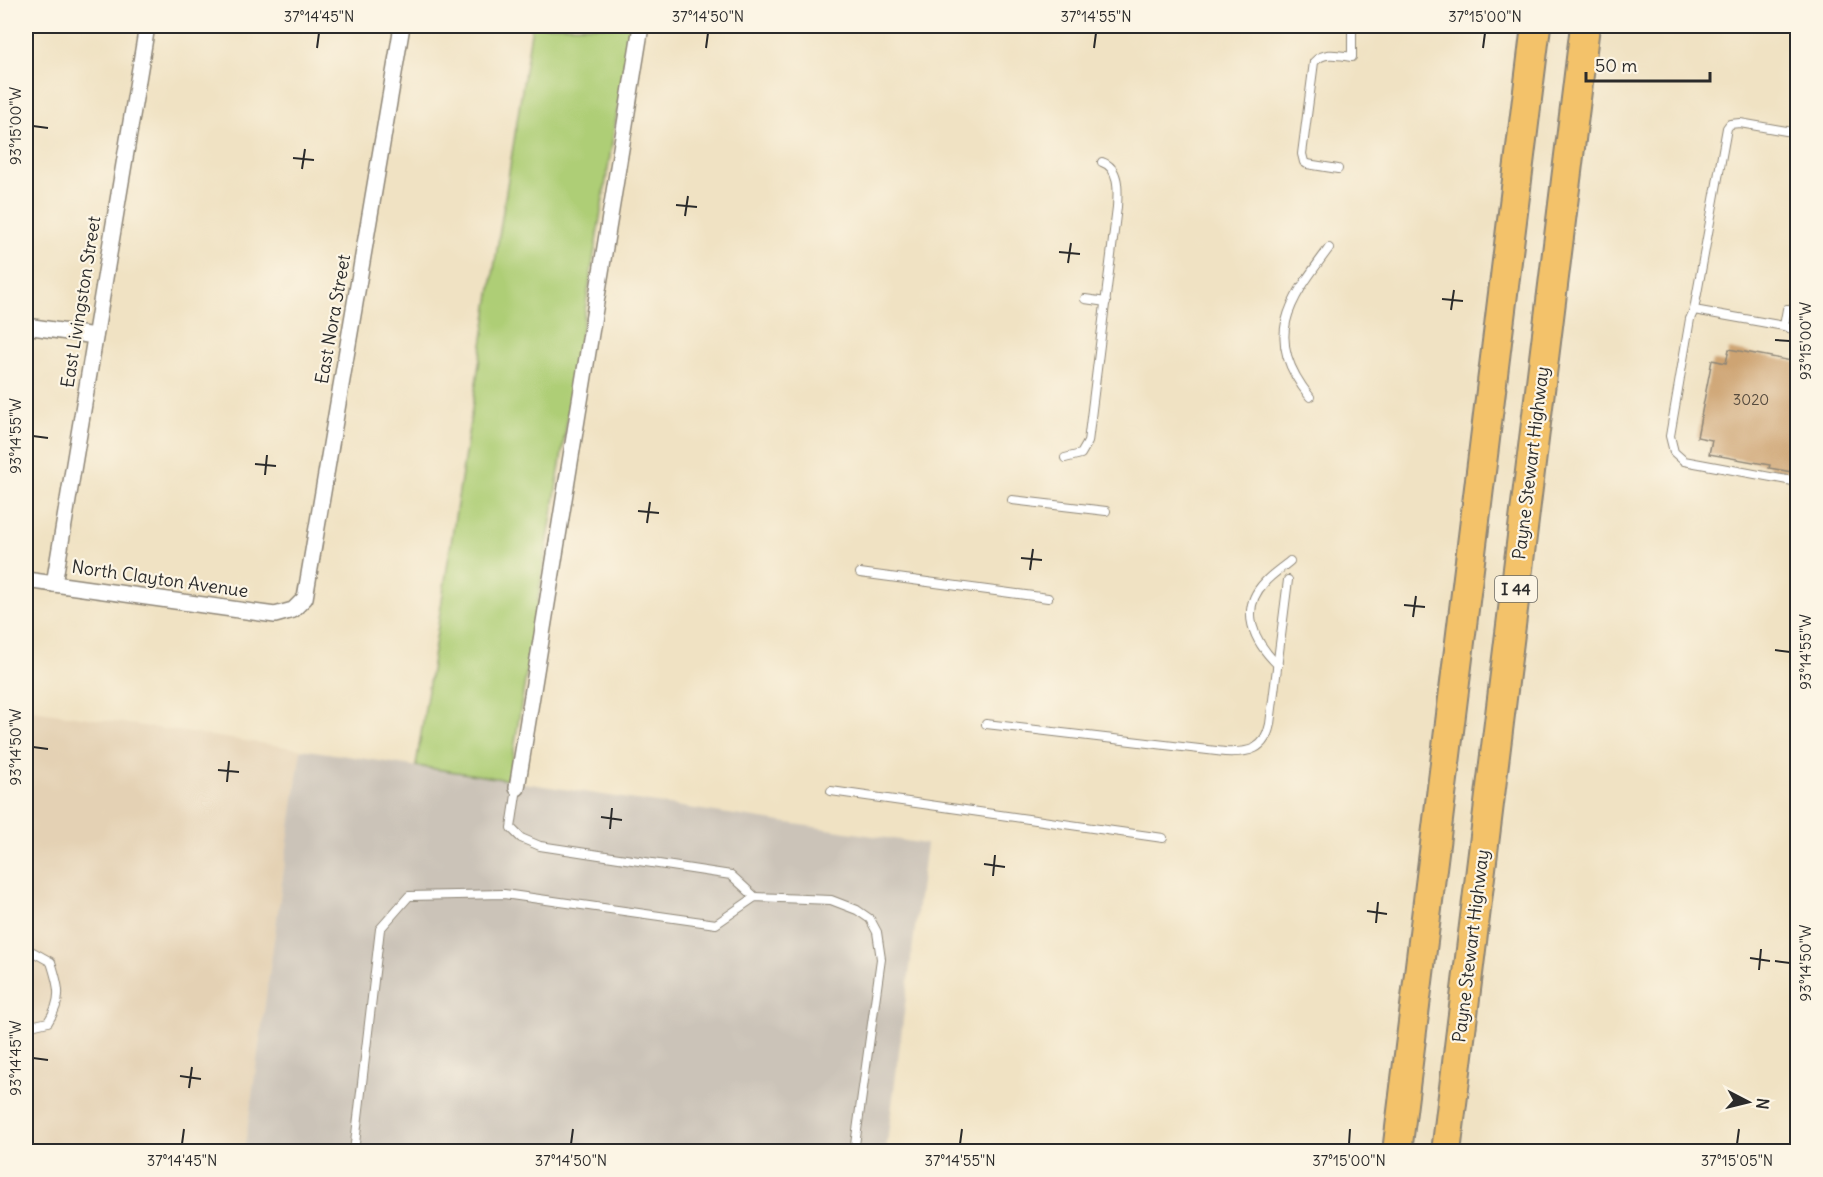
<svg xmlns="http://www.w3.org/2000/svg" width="1823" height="1177" font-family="Delius,sans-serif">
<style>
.built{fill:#e4d1b4}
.industrial{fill:#cbc3b8}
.green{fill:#aece76;stroke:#6c7c50;stroke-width:1.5}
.building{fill:#cea473}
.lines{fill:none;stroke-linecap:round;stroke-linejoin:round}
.lane-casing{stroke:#8e8677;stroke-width:10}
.street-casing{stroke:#8e8677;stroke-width:18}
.highway-casing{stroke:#8e8677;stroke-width:32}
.lane{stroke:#fff;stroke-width:8}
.street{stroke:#fff;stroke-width:15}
.highway{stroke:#f3c26a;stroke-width:28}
.ticks{fill:none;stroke:#2b2b2b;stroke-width:2}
.labels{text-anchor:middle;stroke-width:4.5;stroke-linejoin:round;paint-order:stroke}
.number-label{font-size:15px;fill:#54493d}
.shield{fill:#fcf5e5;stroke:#6a6863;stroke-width:1.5}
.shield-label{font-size:16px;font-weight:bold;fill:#2b2b2b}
.street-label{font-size:18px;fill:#2b2b2b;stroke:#fcf5e5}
.neatline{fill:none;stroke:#2b2b2b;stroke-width:2}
.ticks-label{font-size:15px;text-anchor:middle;fill:#2b2b2b}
</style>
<rect width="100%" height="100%" fill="#fcf5e5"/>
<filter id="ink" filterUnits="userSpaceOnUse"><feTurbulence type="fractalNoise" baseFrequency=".0167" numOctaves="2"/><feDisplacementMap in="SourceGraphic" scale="12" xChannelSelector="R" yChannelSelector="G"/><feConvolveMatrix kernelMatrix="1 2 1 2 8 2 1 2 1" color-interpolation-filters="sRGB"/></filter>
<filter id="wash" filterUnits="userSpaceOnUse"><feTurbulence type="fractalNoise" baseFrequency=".008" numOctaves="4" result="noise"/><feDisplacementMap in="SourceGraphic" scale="24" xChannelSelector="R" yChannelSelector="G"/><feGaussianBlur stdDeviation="1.35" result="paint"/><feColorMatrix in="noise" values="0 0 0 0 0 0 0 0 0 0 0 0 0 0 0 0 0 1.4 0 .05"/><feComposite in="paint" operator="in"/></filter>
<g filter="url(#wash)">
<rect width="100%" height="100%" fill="#f0e2c3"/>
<polygon class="built" points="26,709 301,749 244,1151 26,1152"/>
<polygon class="industrial" points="301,749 926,844 886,1151 244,1152"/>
<polygon class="green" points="532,26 631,26 509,780 416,766"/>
<g id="blocks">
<polygon class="building" points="1729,349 1797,362 1797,470 1792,469 1792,472 1769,468 1770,465 1709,454 1712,440 1697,437 1712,360 1726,363"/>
</g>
</g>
<g filter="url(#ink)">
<use href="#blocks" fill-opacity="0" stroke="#8e8677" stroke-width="1.5"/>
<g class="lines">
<defs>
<g id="lane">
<polyline points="1798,133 1740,123 1730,124 1727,128 1694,310 1784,326 1787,309 1798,311"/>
<path d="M1338 169 1307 164 1304 162 1302 154 1314 62C1324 51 1338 55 1352 57V26"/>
<polyline points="1085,299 1106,302"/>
<polyline points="1694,310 1690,319 1670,436 1674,452 1684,461 1798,482"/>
<polyline points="1784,326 1794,330"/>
<path d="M1310 397C1262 336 1289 302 1329 248"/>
<path d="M1065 458 1081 454 1088 442 1117 207C1118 191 1120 168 1102 162"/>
<polyline points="1012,500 1106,511"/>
<polyline points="860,573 1048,598"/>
<path d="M1278 665C1254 642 1238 610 1265 582 1272 574 1282 568 1290 561"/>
<path d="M986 724 1225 752C1249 753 1265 750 1270 724L1288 580"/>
<polyline points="517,788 511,828 521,838 540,846 731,875 755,897"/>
<polyline points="831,791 1163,838"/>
<path d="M26 955 33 952 51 962C59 987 63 999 48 1022L31 1026 26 1022"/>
<polyline points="354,1152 380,929 409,896 504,894 716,924 755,897 831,900 857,910 870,919 877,932 881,959 854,1152"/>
</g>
<g id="street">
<polyline points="26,326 95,336"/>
<polyline points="26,580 275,615 293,610 305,598 402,26"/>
<polyline points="54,584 147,26"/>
<polyline points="517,788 641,26"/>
</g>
<g id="highway">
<polyline points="1397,1152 1536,26"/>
<polyline points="1446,1152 1585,26"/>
</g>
</defs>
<use href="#lane" class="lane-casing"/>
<use href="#street" class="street-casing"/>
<use href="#highway" class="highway-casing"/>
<use href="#lane" class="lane"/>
<use href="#street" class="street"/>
<use href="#highway" class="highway"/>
</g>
</g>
<path class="ticks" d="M317 48 319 33M706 48 708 33M1094 48 1096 33M1483 48 1485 33M33 126 48 128M293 158 314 160M302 169 305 149M676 205 697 207M685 216 688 196M1059 252 1080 254M1068 263 1071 243M1442 299 1463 301M1451 310 1454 290M1775 340 1790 341M33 436 48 438M255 464 276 466M265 475 267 455M638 511 659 513M647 523 650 502M1021 558 1042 560M1030 570 1033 549M1404 605 1425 607M1413 617 1416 596M1775 650 1790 652M33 747 48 749M218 770 239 772M227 782 229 761M601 817 622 820M610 829 612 808M984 864 1005 867M993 876 995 855M1367 911 1387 914M1376 923 1378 902M1750 958 1770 961M1775 961 1790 963M1759 970 1761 949M33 1058 48 1060M180 1076 201 1079M189 1088 192 1067M182 1144 184 1129M571 1144 573 1129M960 1144 962 1129M1349 1144 1350 1129M1737 1144 1739 1129"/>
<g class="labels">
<g class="number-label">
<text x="1751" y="405">3020</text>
</g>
<rect class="shield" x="1495" y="576" width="42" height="26" rx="4.5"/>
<g class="shield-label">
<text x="1516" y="595">I 44</text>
</g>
<g class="street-label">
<text transform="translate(81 302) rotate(-81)" y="6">East Livingston Street</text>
<text transform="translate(333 319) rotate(-80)" y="6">East Nora Street</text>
<text transform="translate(1531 463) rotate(-83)" y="6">Payne Stewart Highway</text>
<text transform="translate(160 579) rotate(8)" y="6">North Clayton Avenue</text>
<text transform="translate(1471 946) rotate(-83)" y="6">Payne Stewart Highway</text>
</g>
</g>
<rect width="1823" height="1177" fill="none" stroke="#fcf5e5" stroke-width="66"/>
<g transform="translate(1748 1102) rotate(97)" stroke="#fcf5e5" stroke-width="4.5" paint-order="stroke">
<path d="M0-4.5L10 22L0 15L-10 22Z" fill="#2b2b2b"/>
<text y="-9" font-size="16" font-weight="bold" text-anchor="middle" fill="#2b2b2b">N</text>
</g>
<path d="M1586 72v9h124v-9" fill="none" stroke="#2b2b2b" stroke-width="3"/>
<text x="1595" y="72" font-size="18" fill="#2b2b2b" stroke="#fcf5e5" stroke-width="4.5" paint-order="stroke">50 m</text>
<rect x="33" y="33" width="1757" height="1111" class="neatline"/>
<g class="ticks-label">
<text x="319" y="22">37°14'45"N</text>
<text x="708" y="22">37°14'50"N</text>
<text x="1096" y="22">37°14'55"N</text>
<text x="1485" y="22">37°15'00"N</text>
<text transform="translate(16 126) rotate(-90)" y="5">93°15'00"W</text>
<text transform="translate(1806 341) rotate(-90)" y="5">93°15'00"W</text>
<text transform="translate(16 436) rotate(-90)" y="5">93°14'55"W</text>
<text transform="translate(1806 652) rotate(-90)" y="5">93°14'55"W</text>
<text transform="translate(16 747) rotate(-90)" y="5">93°14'50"W</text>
<text transform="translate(1806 963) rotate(-90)" y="5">93°14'50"W</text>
<text transform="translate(16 1058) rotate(-90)" y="5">93°14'45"W</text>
<text x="182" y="1166">37°14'45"N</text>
<text x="571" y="1166">37°14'50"N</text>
<text x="960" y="1166">37°14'55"N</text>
<text x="1349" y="1166">37°15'00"N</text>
<text x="1737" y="1166">37°15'05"N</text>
</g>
</svg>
